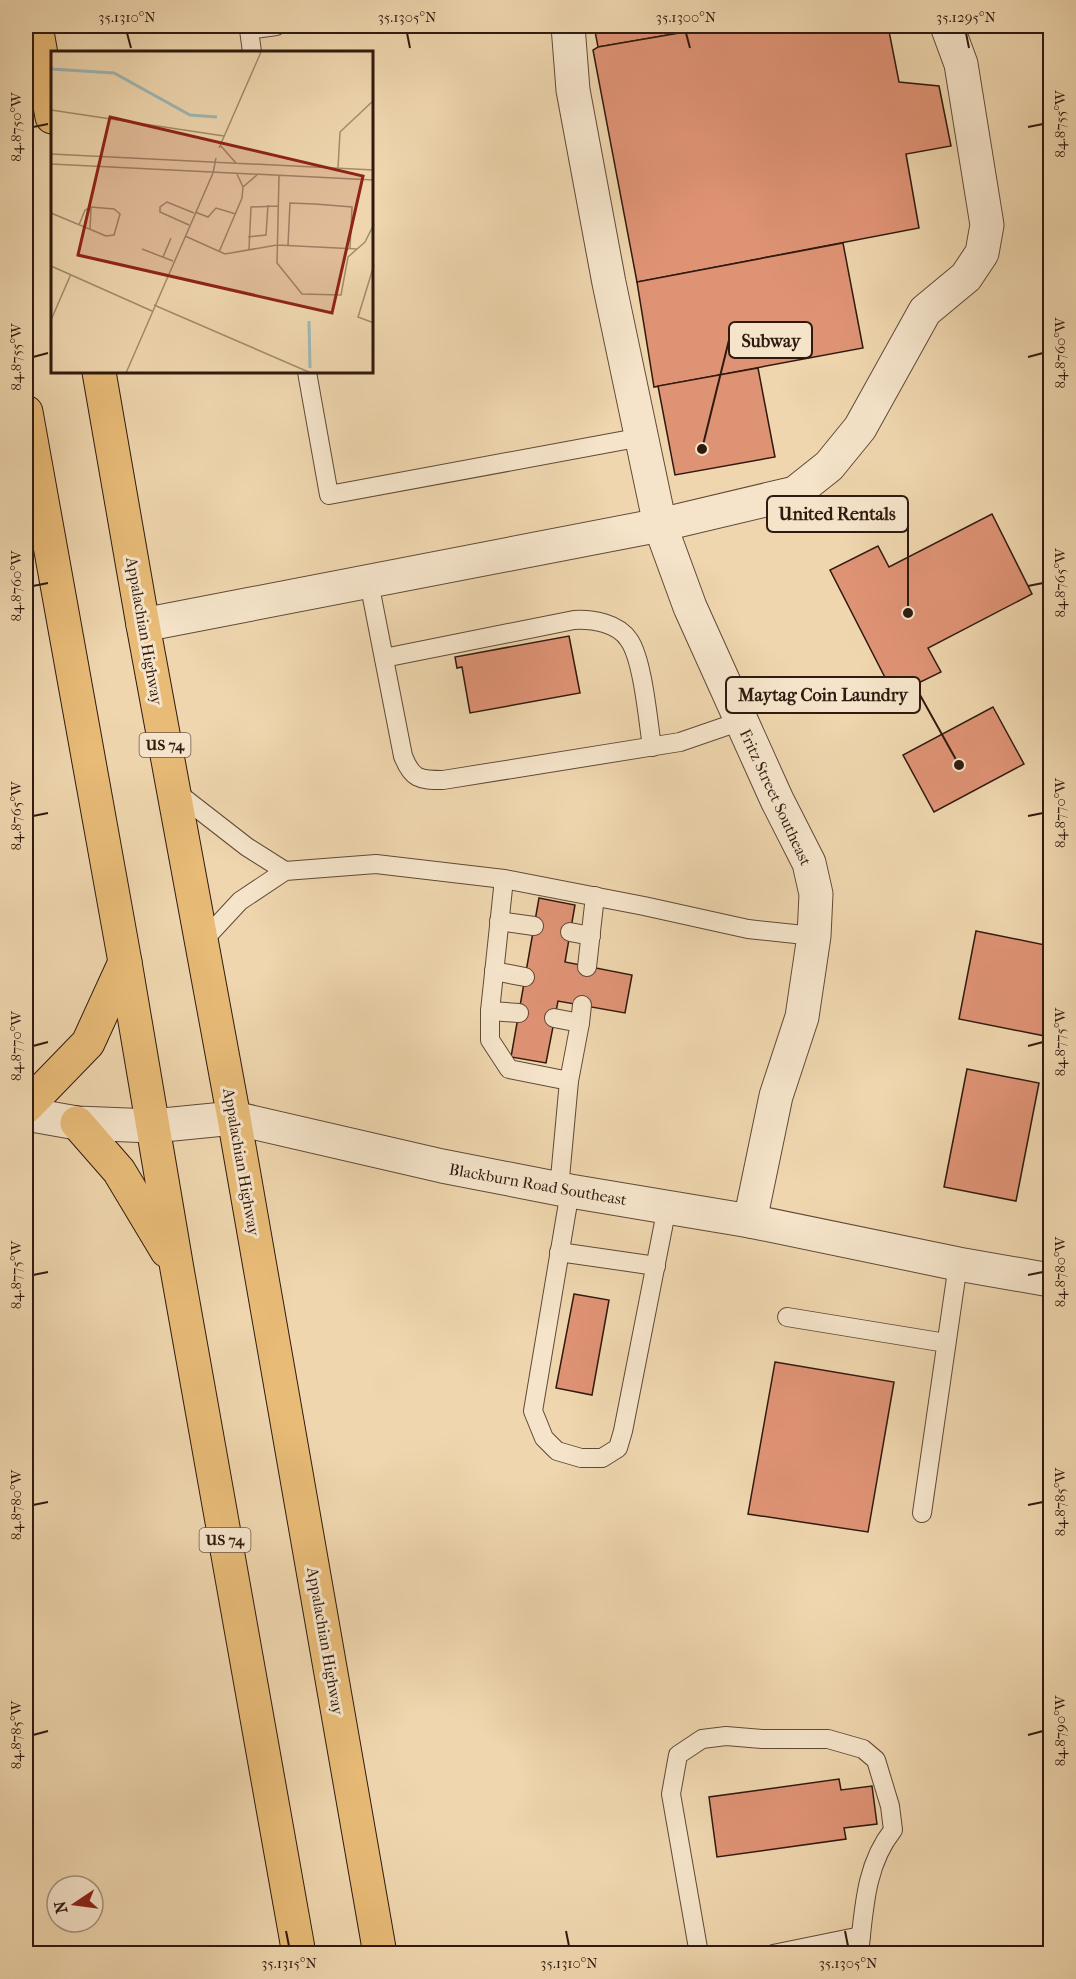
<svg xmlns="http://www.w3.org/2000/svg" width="1076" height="1979" font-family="'IM FELL French Canon',serif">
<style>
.building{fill:#df9375;stroke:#301a0f;stroke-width:1.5}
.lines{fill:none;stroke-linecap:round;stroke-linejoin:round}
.service-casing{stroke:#604937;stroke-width:20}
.minor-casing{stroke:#604937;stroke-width:35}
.trunk-casing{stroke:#301a0f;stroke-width:35}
.service{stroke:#f5e4ca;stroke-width:18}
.minor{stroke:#f5e4ca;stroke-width:33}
.trunk{stroke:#e8bb77;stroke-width:33}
.ticks{fill:none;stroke:#301a0f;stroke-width:2}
.labels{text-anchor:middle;stroke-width:6;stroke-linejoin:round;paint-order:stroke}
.shield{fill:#f5e4ca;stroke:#6b5747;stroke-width:1.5}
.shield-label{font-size:15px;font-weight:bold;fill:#301a0f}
.street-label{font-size:16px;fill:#301a0f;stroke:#f5e4ca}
.inset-river{fill:none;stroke:#9db7b5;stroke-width:3}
.inset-road{fill:none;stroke:#a38b6e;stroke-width:1.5}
.view{fill:#8f2418;fill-opacity:0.15;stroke:#8f2418;stroke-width:3}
.inset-edge{fill:none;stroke:#301a0f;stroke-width:3}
.leader{fill:none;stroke:#301a0f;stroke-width:2}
.callout-dot{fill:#301a0f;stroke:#f5e4ca;stroke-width:2}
.callout{fill:#f5e4ca;stroke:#301a0f;stroke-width:2}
.callout-label{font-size:18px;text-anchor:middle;font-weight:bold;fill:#301a0f}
.neatline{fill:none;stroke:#301a0f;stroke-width:2}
.ticks-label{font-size:15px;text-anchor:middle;fill:#301a0f}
</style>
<rect width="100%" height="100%" fill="#efd6ae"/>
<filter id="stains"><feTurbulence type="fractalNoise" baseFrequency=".00333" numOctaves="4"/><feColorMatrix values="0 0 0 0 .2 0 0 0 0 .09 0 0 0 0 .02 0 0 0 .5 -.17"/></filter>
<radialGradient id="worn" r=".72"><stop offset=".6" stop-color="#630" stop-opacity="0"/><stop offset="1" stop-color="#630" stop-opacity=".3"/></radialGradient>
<g class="building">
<polygon points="594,26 697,26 697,30 598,47"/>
<polygon points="720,26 888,26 899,82 939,86 951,146 906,154 919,228 637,282 593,50 598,47"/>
<polygon points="843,243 863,348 654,387 637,282"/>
<polygon points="758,368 775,457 675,475 658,386"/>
<polygon points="992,514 1032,594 928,648 941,672 894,695 830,570 878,546 889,567"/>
<polygon points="569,636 580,693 470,713 462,667 457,668 455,657"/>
<polygon points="993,707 1024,764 934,812 903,755"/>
<polygon points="539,898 575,905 565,962 632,975 625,1013 558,1001 546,1063 511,1057"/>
<polygon points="976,931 1050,946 1050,1037 959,1019"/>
<polygon points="967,1069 1039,1083 1016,1201 944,1187"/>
<polygon points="574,1294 609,1300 592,1395 556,1388"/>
<polygon points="775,1362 894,1382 868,1532 748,1514"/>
<polygon points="839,1779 841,1790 872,1786 877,1824 844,1828 846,1839 717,1857 709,1797"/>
</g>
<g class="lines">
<defs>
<g id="service">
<polyline points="252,52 249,30 276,26"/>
<polyline points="307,372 329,495 642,437"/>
<path d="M369 582 403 756C412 779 419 780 443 780L680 742 741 721"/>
<path d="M384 658 574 620C593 619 618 623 629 640 643 660 648 721 652 747"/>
<polyline points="175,791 247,847 285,871"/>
<polyline points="504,879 490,1011 490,1040 509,1069 569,1081 559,1189"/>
<polyline points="499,921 534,926"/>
<polyline points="570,932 591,936"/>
<polyline points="201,943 240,901 285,871 376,864 504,879 644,906 748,929 814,936"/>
<polyline points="587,967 595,896"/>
<polyline points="494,971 525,977"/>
<polyline points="490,1011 519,1013"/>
<polyline points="554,1018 580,1023 569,1081"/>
<polyline points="580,1023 582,1005"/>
<polyline points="570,1191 533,1411 544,1438 557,1451 581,1458 602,1458 618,1448 623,1431 667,1207"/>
<polyline points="559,1252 656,1266"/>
<polyline points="787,1317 946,1343"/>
<polyline points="922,1513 958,1264"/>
<path d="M699 1954 671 1794 678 1755 702 1739 726 1736 762 1739H828L863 1749 876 1760 890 1806 893 1830C865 1865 864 1910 859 1954"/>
<polyline points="773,1954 861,1936"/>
</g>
<g id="minor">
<polyline points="568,26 573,90 609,283 660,525 690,607 777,800 809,863 816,894 814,936 802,1017 776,1096 750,1221"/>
<polyline points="143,625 660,525 795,493 829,466 860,428 925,311 966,277 982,253 987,225 961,64 947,26"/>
<polyline points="26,1114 77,1123 153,1126 234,1118 442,1166 570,1191 750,1221 958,1264 1050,1280"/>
</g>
<g id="trunk">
<polyline points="36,26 52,117"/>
<polyline points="99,372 143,625 234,1118 380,1954"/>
<polyline points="26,412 125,962 177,1269 299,1954"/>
<polyline points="26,1107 88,1043 125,962"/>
<polyline points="77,1123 119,1171 167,1251"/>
</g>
</defs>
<use href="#service" class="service-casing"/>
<use href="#minor" class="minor-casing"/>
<use href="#trunk" class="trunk-casing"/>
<use href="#service" class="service"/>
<use href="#minor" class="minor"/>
<use href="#trunk" class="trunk"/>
</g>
<path class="ticks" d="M127 33 131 48M407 33 410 48M686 33 690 48M966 33 969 48M33 127 48 124M1028 127 1043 124M33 357 48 353M1028 357 1043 353M33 586 48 583M1028 586 1043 583M33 816 48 813M1028 816 1043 813M33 1046 48 1042M1028 1046 1043 1042M33 1275 48 1272M1028 1275 1043 1272M33 1505 48 1502M1028 1505 1043 1502M33 1735 48 1731M1028 1735 1043 1731M286 1931 289 1946M566 1931 569 1946M845 1931 848 1946"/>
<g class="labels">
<g class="shield">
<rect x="139.5" y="733" width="51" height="24" rx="4.5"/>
<rect x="199.5" y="1528" width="51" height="24" rx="4.5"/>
</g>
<g class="shield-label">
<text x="165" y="750">US 74</text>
<text x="225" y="1545">US 74</text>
</g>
<g class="street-label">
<text transform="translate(145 631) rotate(80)" y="6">Appalachian Highway</text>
<text transform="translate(776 797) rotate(65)" y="6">Fritz Street Southeast</text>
<text transform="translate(242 1162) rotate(80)" y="6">Appalachian Highway</text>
<text transform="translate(538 1184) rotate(10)" y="6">Blackburn Road Southeast</text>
<text transform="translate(326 1641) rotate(80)" y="6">Appalachian Highway</text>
</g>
</g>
<g transform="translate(51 51)">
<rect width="322" height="322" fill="#efd6ae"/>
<path class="inset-river" d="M0 18 63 22 139 64 166 66M258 270 259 317"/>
<path class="inset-road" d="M0 59 173 85M169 94 185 112M168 97 210 1M0 103 323 119M0 113 323 129M287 117 289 81 323 49M228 125 226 212 251 243 290 244 297 206 314 191 323 173M192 136 206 124M144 161 157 166 165 157 185 163M0 162 55 185 63 184 69 163 63 158 40 156 34 159 28 174M138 174 109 161V156L116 151 143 162M39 178 40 157M134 185 174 203 226 194 306 198M197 186 215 184 217 154M237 194 239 152 264 153 301 156 299 198M91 198 122 210M198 198 200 156 227 155M168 201 191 147 192 136 186 123M112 206 120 187M323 214 307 266 323 272M0 215 101 260M103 254 260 322M0 269 20 223M75 322 162 122 165 107"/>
<path class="view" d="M59 66 312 125 281 262 27 204Z"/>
<rect width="322" height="322" class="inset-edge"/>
</g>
<path class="leader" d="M702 449L729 340M908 613L908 514M959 765L920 695"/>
<g class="callout-dot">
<circle cx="702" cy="449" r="6"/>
<circle cx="908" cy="613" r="6"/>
<circle cx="959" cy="765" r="6"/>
</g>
<g class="callout">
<rect x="729" y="322" width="83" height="36" rx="6"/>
<rect x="767" y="496" width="141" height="36" rx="6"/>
<rect x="726" y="677" width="194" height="36" rx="6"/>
</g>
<g class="callout-label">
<text x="771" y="347">Subway</text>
<text x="837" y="520">United Rentals</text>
<text x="823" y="701">Maytag Coin Laundry</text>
</g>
<rect width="1076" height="1979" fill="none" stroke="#efd6ae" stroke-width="66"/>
<g transform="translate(75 1904) rotate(257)"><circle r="28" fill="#f5e4ca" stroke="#a6937f" stroke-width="1.5"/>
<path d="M0-4.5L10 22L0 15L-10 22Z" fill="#8f2418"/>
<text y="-9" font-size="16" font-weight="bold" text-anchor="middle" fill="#301a0f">N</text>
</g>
<rect x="33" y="33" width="1010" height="1913" class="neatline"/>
<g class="ticks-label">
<text x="127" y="22">35.1310°N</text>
<text x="407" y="22">35.1305°N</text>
<text x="686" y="22">35.1300°N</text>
<text x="966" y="22">35.1295°N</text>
<text transform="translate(1060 124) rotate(-90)" y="5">84.8755°W</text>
<text transform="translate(16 127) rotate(-90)" y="5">84.8750°W</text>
<text transform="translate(1060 353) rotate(-90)" y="5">84.8760°W</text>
<text transform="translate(16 357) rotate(-90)" y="5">84.8755°W</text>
<text transform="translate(1060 583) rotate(-90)" y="5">84.8765°W</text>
<text transform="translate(16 586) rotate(-90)" y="5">84.8760°W</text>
<text transform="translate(1060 813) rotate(-90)" y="5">84.8770°W</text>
<text transform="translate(16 816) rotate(-90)" y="5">84.8765°W</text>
<text transform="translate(1060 1042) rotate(-90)" y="5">84.8775°W</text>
<text transform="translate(16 1046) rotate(-90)" y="5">84.8770°W</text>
<text transform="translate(1060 1272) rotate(-90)" y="5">84.8780°W</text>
<text transform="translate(16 1275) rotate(-90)" y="5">84.8775°W</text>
<text transform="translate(1060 1502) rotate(-90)" y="5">84.8785°W</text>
<text transform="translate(16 1505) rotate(-90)" y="5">84.8780°W</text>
<text transform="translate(1060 1731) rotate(-90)" y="5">84.8790°W</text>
<text transform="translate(16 1735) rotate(-90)" y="5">84.8785°W</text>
<text x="289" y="1968">35.1315°N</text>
<text x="569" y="1968">35.1310°N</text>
<text x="848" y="1968">35.1305°N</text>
</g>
<rect width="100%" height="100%" filter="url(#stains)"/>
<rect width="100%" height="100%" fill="url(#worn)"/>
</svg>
